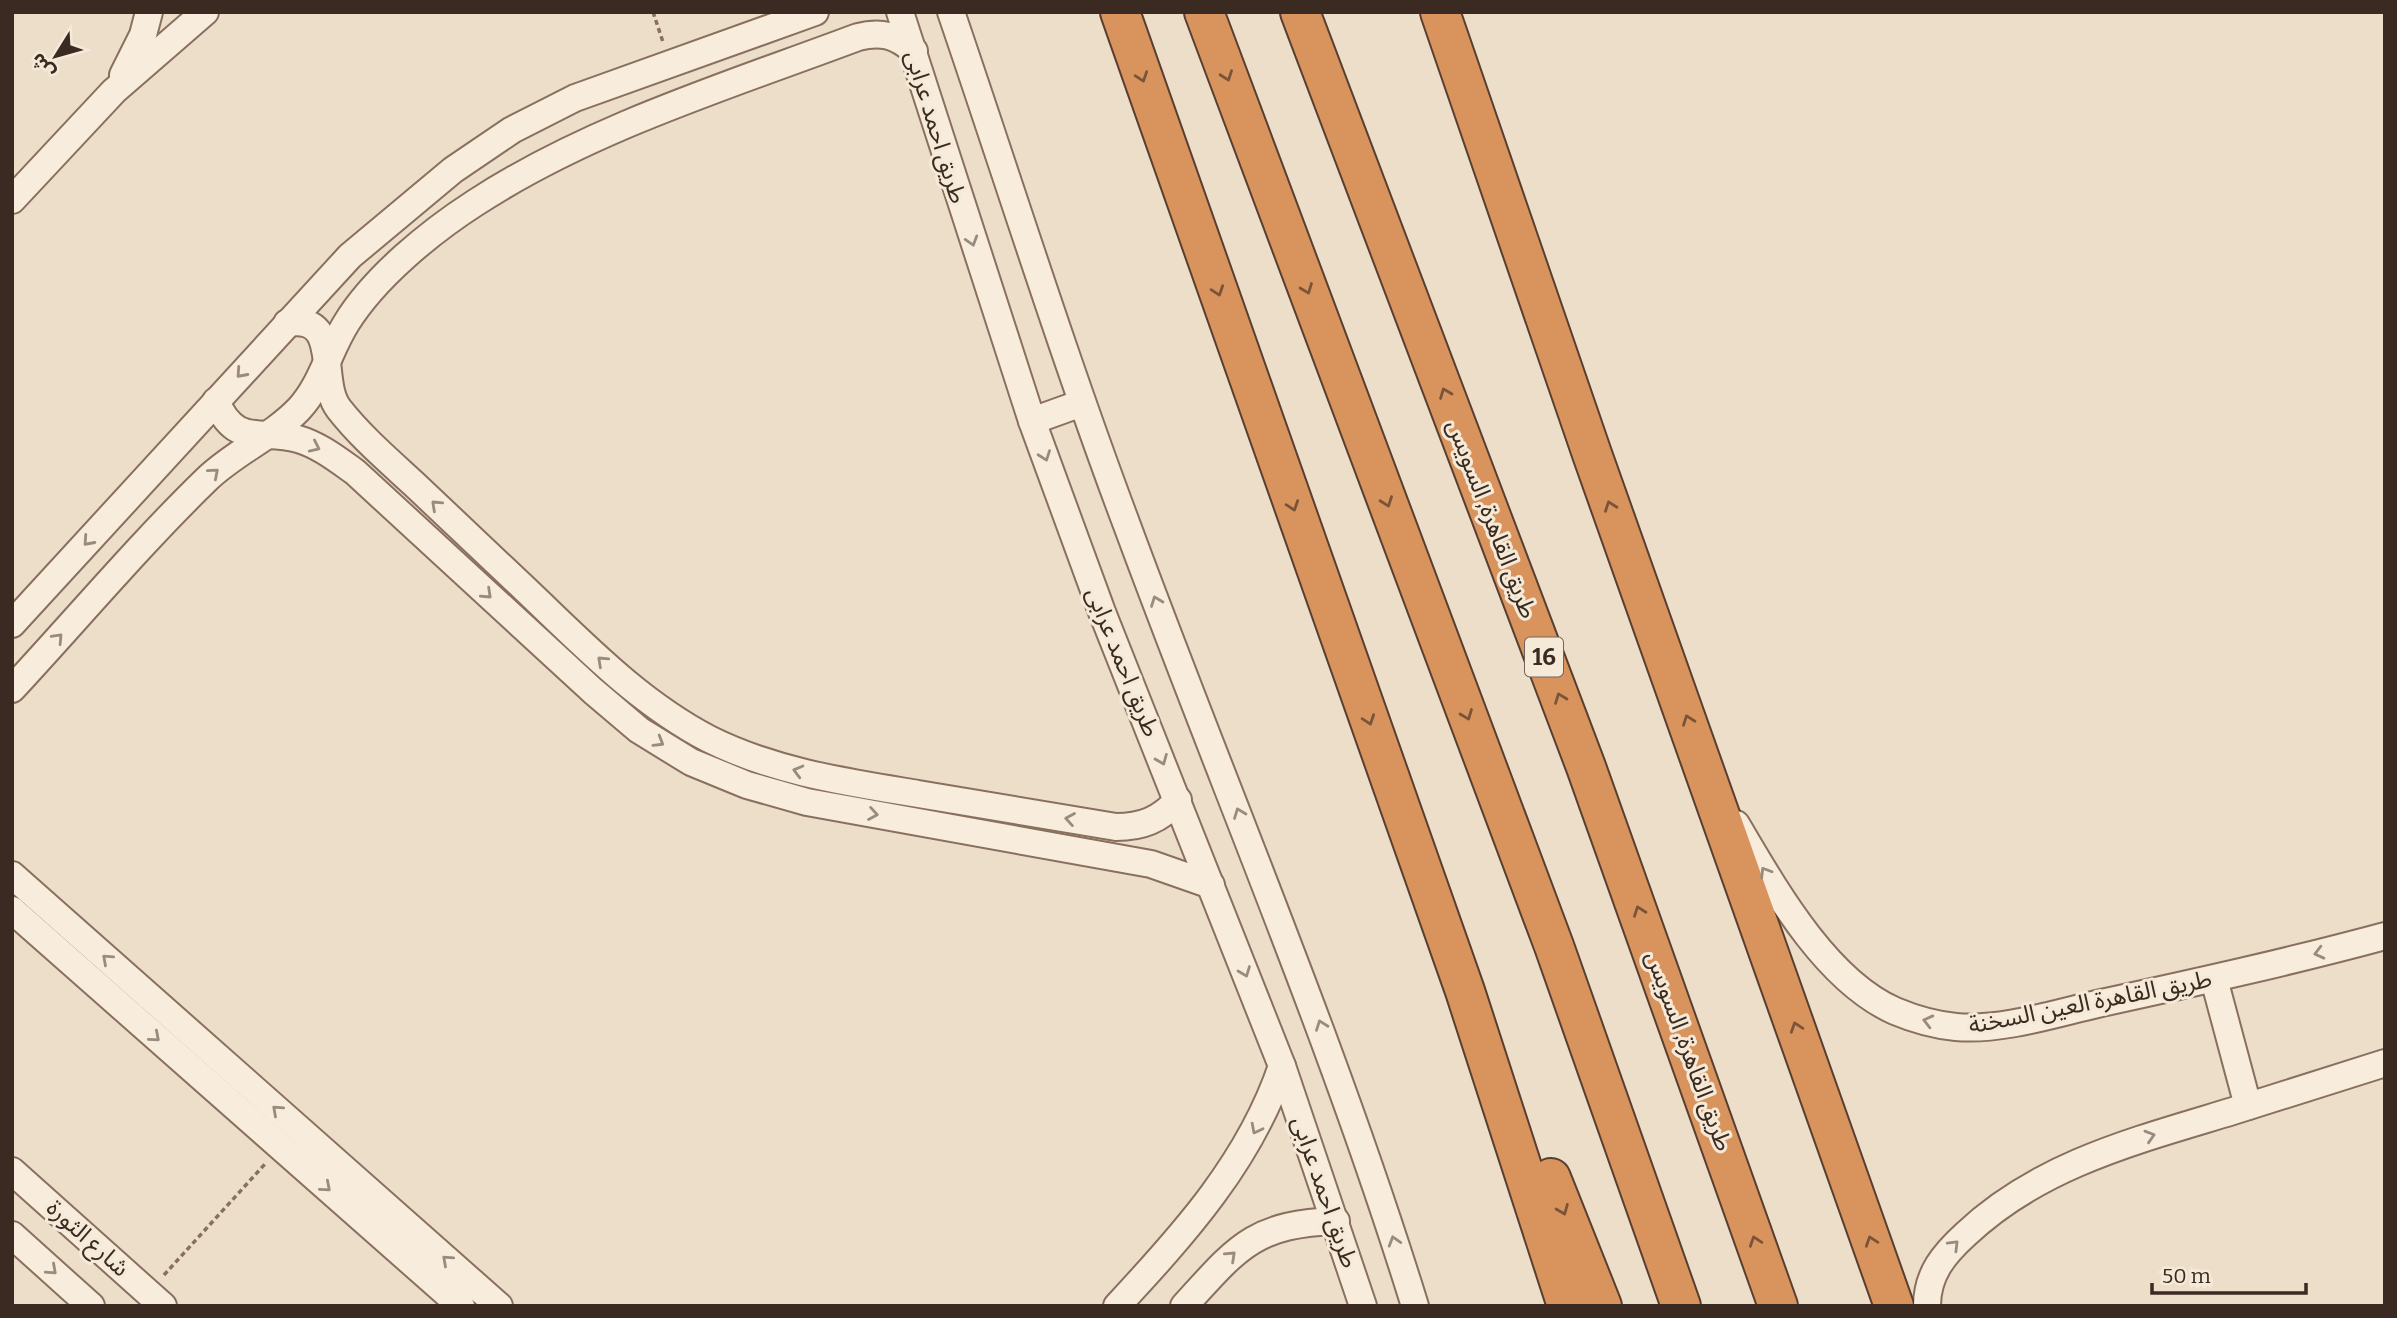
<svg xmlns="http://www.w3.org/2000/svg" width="2397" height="1318" font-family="Bitter,'Noto Sans Arabic',serif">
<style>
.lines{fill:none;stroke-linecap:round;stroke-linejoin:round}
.minor-casing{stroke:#89705e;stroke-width:30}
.highway-casing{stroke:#583f31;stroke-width:42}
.path{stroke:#89705e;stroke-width:3.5;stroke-dasharray:5 3.5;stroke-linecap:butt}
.minor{stroke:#f8ecdc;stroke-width:26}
.highway{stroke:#d9945d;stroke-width:38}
.oneway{stroke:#7a5439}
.oneway2{stroke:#998b7e}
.labels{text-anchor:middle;stroke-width:6;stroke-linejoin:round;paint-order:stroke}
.shield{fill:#f5e9d8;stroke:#726358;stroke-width:2}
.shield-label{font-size:23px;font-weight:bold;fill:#3a2a21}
.street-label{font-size:24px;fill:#3a2a21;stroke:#f5e9d8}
</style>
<rect width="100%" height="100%" fill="#eddec9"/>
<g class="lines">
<defs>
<g id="minor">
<polyline points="900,12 1032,421 1102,612 1282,1066 1363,1306"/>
<path d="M951 12C1010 185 1064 358 1128 528 1224 788 1333 1041 1415 1306"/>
<polyline points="123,75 143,35 149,12"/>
<polyline points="12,200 114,91 205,12"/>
<path d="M287 323C343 314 317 382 339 409 361 437 388 460 414 484 451 519 488 554 525 589 583 644 638 702 709 739 775 772 846 782 918 794 984 805 1050 816 1116 827 1142 827 1160 820 1178 800"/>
<path d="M216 401C235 447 261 429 298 439 319 445 338 460 355 472L593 691 639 730 691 762 747 785 807 802 1151 864 1211 885"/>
<polyline points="1032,421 1082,403"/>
<polyline points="12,624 350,256 453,170 512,130 575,98 815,12"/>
<path d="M12 689C77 619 139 545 207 479 235 452 272 437 299 409 322 384 329 350 347 322 375 277 430 232 475 203 590 128 730 85 858 37 881 31 896 35 914 51"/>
<path d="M1736 824C1774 888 1825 980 1895 1011 1914 1019 1935 1025 1956 1027 2001 1031 2053 1014 2097 1004 2193 983 2289 962 2385 936"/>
<polyline points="12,875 499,1306"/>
<polyline points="12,910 461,1306"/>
<polyline points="2214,979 2248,1106"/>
<polyline points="12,1171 163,1306"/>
<polyline points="12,1235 91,1306"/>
<path d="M1117 1306C1184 1234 1250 1161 1282 1066"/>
<path d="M1184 1306C1237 1248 1253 1224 1336 1221"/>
<path d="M1927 1306C1927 1274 1944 1254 1966 1234 2040 1164 2138 1140 2233 1111 2283 1095 2334 1079 2385 1063"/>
</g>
<g id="highway">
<polyline points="1120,12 1465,991 1567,1306"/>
<polyline points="1204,12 1554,946 1681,1306"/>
<polyline points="1300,12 1586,767 1778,1306"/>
<polyline points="1440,12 1592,454 1894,1306"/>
<polyline points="1551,1178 1602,1306"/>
</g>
</defs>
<use href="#minor" class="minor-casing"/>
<use href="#highway" class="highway-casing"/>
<g class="path">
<polyline points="653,12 663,42"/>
<polyline points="164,1275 265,1164"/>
</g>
<use href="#minor" class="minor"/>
<use href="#highway" class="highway"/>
</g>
<defs><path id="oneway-chevron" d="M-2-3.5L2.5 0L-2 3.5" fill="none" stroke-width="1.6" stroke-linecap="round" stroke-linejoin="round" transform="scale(1.75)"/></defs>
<g class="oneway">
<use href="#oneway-chevron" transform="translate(1227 76) rotate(70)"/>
<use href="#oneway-chevron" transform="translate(1142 77) rotate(71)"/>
<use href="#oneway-chevron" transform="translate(1307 289) rotate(69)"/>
<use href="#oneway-chevron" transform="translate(1218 291) rotate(71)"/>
<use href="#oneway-chevron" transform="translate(1445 393) rotate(-111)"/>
<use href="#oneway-chevron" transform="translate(1387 502) rotate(70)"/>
<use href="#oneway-chevron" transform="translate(1293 506) rotate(71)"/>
<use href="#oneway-chevron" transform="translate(1610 506) rotate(-110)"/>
<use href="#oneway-chevron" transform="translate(1560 698) rotate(-111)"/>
<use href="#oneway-chevron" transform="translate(1467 715) rotate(69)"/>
<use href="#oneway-chevron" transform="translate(1369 720) rotate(71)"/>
<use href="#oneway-chevron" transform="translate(1688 720) rotate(-110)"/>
<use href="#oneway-chevron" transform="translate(1639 911) rotate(-110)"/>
<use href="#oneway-chevron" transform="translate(1796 1027) rotate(-109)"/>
<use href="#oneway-chevron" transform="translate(1563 1210) rotate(68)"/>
<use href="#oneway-chevron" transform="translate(1755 1241) rotate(-109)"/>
<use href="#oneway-chevron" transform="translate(1871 1241) rotate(-109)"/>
</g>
<g class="oneway2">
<use href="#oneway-chevron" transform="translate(972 241) rotate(73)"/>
<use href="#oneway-chevron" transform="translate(241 373) rotate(132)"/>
<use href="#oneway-chevron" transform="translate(315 447) rotate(25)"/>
<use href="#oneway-chevron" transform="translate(1045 456) rotate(70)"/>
<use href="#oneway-chevron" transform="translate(214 473) rotate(-41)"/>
<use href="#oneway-chevron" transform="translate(436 505) rotate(-137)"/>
<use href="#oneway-chevron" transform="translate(88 541) rotate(132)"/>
<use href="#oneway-chevron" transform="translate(487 594) rotate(43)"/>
<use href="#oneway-chevron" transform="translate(1156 601) rotate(-111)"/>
<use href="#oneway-chevron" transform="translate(58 638) rotate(-47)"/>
<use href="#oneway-chevron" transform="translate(602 661) rotate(-137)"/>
<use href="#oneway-chevron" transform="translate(659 742) rotate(31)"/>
<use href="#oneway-chevron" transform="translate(1162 760) rotate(68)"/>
<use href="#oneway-chevron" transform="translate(798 771) rotate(-165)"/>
<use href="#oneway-chevron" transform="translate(1239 813) rotate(-111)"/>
<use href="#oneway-chevron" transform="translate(873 814) rotate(10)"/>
<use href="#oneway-chevron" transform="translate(1070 819) rotate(-170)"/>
<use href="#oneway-chevron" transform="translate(1765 872) rotate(-122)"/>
<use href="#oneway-chevron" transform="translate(2319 953) rotate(166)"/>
<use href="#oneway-chevron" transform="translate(107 959) rotate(-138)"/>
<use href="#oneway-chevron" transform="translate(1245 972) rotate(69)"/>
<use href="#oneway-chevron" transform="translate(1928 1021) rotate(-166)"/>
<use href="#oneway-chevron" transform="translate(1321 1025) rotate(-110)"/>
<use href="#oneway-chevron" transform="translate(155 1037) rotate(41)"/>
<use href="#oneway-chevron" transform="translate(277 1110) rotate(-138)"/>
<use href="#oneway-chevron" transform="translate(1256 1129) rotate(117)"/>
<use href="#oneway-chevron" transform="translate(2150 1136) rotate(-17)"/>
<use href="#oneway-chevron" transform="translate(326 1187) rotate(41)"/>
<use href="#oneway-chevron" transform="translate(1394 1241) rotate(-107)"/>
<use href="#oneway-chevron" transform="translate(1954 1245) rotate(-45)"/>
<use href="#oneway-chevron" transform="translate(1231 1256) rotate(-43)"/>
<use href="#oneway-chevron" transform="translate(447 1260) rotate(-138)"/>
<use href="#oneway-chevron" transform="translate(52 1270) rotate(42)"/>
</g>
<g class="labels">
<rect class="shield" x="1525" y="637.5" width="38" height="39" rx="5"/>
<g class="shield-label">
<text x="1544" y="665">16</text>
</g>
<g class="street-label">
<text transform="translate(936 127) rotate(73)" y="8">طريق احمد عرابى</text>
<text transform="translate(1492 519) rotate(69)" y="8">طريق القاهرة, السويس</text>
<text transform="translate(1123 662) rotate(68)" y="8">طريق احمد عرابى</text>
<text transform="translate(2090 1002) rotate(-11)" y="8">طريق القاهرة العين السخنة</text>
<text transform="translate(1689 1051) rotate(70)" y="8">طريق القاهرة, السويس</text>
<text transform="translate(1325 1192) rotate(71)" y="8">طريق احمد عرابى</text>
<text transform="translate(88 1238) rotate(42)" y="8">شارع الثورة</text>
</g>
</g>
<rect width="2397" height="1318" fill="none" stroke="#3a2a21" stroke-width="28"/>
<g transform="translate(56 56) rotate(233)" stroke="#f5e9d8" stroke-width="5" paint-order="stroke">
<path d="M0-5L12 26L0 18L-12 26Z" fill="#3a2a21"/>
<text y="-10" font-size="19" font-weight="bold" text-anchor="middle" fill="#3a2a21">ش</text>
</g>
<path d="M2152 1283v10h154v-10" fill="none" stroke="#3a2a21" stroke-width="3.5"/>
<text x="2162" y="1283" font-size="21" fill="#3a2a21" stroke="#f5e9d8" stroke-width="5" paint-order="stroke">50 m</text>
</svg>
